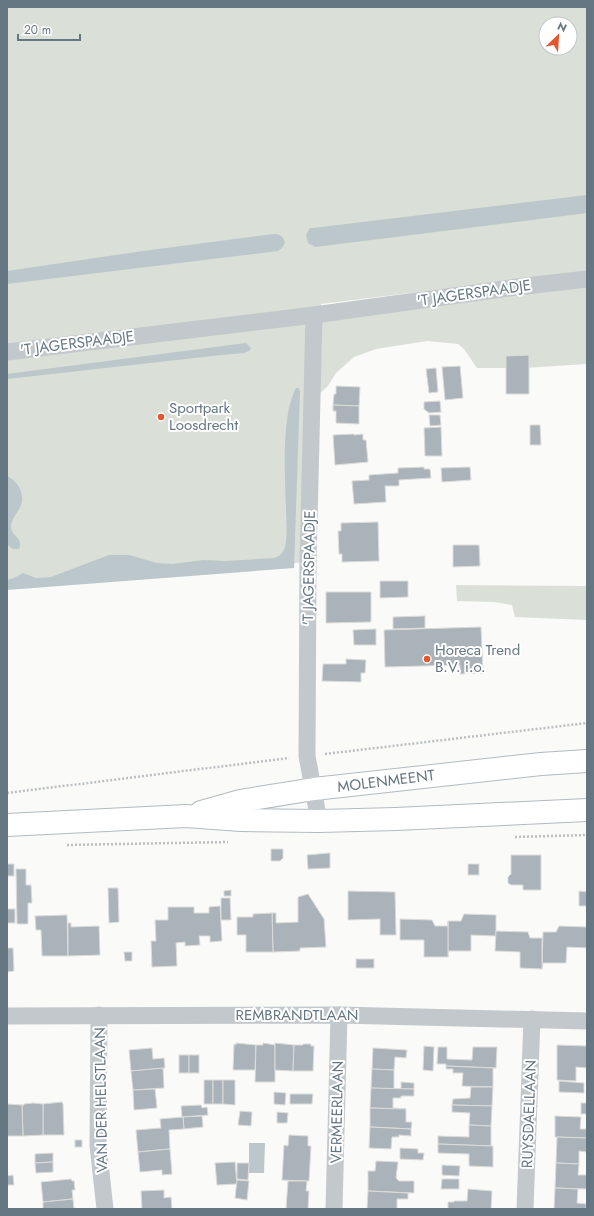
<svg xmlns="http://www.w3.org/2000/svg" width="594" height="1216" font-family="Jost,sans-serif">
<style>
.green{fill:#dadfd7;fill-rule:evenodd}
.water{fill:#bbc7cb}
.building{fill:#aab3b9;stroke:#dcdcda}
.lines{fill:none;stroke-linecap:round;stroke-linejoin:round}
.secondary-casing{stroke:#b3babf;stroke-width:24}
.path{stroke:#bbbfc2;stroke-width:2.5;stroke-dasharray:2 2;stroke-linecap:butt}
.minor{stroke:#c3c8cc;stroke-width:17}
.secondary{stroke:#fff;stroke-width:22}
.poi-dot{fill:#e4572e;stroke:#fff;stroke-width:1.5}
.labels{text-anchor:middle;stroke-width:4;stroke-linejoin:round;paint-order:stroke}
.street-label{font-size:15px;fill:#657683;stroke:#fff}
.poi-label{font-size:15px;fill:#657683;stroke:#fff;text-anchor:start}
</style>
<rect width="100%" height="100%" fill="#fafaf8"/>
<g class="green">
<path d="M7 7H587V271L321 304 320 319 587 285V364L524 368H477L464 349 458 344 427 341 376 349 354 357 336 373 328 386 316 397 308 562 7 585ZM546 24H570V48H546Z"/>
<polygon points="456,585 587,586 587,620 515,617 512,605 495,602 457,601"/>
</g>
<g class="water">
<polygon points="587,195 587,213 315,247 308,243 306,235 310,228 313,228"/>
<path d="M273 234C280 234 283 236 285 243L282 248 278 251 7 284V271L143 251Z"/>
<polygon points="246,343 251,348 249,351 244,353 221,355 7,379 7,374"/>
<path d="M296 388H299L300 391 294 568 7 590V580L14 578 23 573 36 578 51 577 109 555H129L157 563 173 564 203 560 226 561 274 558C280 556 283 553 285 547 288 535 286 520 286 507 285 476 281 416 296 388Z"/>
<path d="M7 476C13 479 17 483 20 489 28 509 11 513 11 527 11 536 24 538 19 549 14 550 10 548 7 544Z"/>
<polygon points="249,1143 265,1143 264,1173 249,1173"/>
</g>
<g class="building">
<polygon points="529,355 529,394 506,394 506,356"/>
<polygon points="460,366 463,398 445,400 442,367"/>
<polygon points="436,368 438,392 429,393 426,369"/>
<polygon points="336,386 360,387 359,406 333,405 334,394 336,394"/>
<polygon points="440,401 441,412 429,413 424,409 424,402"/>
<polygon points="333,405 359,406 359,424 336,423 336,411 333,411"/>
<polygon points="429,415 440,415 441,425 430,426"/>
<polygon points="530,425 540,425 541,445 530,445"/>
<polygon points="441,427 442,456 425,456 424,428"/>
<polygon points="354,434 354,435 363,434 363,440 366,440 368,462 335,465 333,435"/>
<polygon points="424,467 424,469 430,469 431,478 399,480 399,486 385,486 386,502 354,504 352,481 369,480 369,475 398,473 398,468"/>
<polygon points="470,467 471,480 442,482 441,468"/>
<polygon points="378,522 379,561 342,562 342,554 339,554 338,531 341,531 341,523"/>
<polygon points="453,545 479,545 480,566 453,567"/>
<polygon points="380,581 408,581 408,597 380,598"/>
<polygon points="326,592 371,592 371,622 326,623"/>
<polygon points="425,616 425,628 393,629 393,617"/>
<polygon points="481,627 483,673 460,674 460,665 385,667 384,630"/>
<polygon points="376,629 376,645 354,645 353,630"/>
<polygon points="346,659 366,660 365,673 361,673 361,682 322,681 323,664 346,664"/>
<polygon points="271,849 283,849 283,858 280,861 271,861"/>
<polygon points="330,853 330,868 308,869 307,855"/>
<polygon points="511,855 541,855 541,890 523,890 523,885 511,885 508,883 508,877 511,874"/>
<rect x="7" y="864" width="7" height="12"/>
<rect x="468" y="864" width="11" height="11"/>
<polygon points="16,869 26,869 26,885 31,885 32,903 28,903 28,924 17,924"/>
<polygon points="108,888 118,888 119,922 109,923"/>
<polygon points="231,890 231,896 224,896 224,891"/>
<polygon points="348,891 395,892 396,935 380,935 380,919 348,920"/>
<polygon points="579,891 587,892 587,906 579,906"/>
<polygon points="308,894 324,919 326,947 300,948 300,951 273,952 272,913 276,913 276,923 298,922 298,897"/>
<polygon points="221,898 230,898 231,920 221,920"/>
<polygon points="220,906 222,941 210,942 210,936 199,936 200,945 185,946 185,942 176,943 177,966 152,967 151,941 156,941 155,920 168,920 168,907 194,907 194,913 209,913 209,907"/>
<rect x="7" y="909" width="8" height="14"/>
<polygon points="272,913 273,952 246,952 246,935 237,935 237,917 253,917 253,914"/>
<polygon points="464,914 496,915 496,936 471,935 471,951 448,951 448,957 448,921 461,921"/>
<polygon points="67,915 68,956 42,956 41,930 36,930 35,916"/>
<polygon points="400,919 432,920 435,926 448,926 448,921 448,957 424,957 424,940 400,940"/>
<polygon points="68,923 71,923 71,927 99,926 100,955 68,956"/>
<polygon points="559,926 587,927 587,948 567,947 566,963 543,963 542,969 543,932 556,932"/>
<polygon points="496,931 528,932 530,938 542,938 542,969 520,968 520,952 495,951"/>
<polygon points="7,948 13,948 14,971 7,972"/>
<polygon points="124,952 132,952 132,961 125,961"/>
<rect x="356" y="959" width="18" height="9"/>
<polygon points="236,1043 256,1045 255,1070 233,1070 234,1044 236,1045"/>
<polygon points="263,1043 275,1045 275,1082 255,1082 256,1045 263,1045"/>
<polygon points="275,1043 294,1045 293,1071 275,1070"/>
<polygon points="303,1044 311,1044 311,1046 314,1046 313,1071 293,1071 294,1045 303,1045"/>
<polygon points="557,1045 587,1046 587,1068 576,1067 576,1081 557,1080"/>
<polygon points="424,1046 434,1047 433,1071 423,1070"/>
<polygon points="438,1047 447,1047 447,1059 472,1060 473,1047 497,1047 496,1068 446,1066 446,1064 437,1064"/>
<polygon points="152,1048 153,1059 164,1058 165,1068 131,1071 129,1050"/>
<polygon points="373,1048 407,1050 406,1058 395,1057 394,1070 372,1069"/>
<rect x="179" y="1055" width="10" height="18"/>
<rect x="189" y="1055" width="10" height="18"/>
<polygon points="446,1066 493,1068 493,1087 462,1086 463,1073 453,1073 453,1069 446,1069"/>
<polygon points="163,1068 164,1088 133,1090 131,1071"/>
<polygon points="372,1069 394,1070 394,1089 371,1088"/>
<rect x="204" y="1080" width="9" height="24"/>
<rect x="213" y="1080" width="10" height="24"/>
<polygon points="223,1080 235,1080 235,1105 223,1104"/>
<polygon points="559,1081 584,1083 584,1093 559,1092"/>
<polygon points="401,1082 414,1083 414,1089 401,1089"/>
<polygon points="471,1087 493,1087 492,1106 452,1105 453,1099 470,1098"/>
<polygon points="371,1088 414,1089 414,1096 401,1096 401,1098 393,1098 393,1108 406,1109 370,1108"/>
<polygon points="155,1089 157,1108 134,1110 133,1090"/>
<polygon points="274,1092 286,1093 285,1105 274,1104"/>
<polygon points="290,1094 313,1094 312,1104 290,1104"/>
<polygon points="62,1102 63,1104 64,1135 43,1135 43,1104"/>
<polygon points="33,1103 43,1104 43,1135 23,1136 22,1105 24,1105 24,1104"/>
<rect x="581" y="1103" width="6" height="11"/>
<polygon points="7,1104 22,1105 23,1136 7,1136"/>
<polygon points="201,1105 202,1108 207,1107 208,1115 182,1117 181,1106"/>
<polygon points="452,1105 492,1106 491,1126 469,1125 470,1113 452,1112"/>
<polygon points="370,1108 406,1109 406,1122 412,1122 411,1129 370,1127"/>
<polygon points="240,1111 252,1112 251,1126 238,1125"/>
<polygon points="277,1112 288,1113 287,1123 277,1123"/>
<polygon points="202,1116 203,1127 184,1129 183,1117"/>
<polygon points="555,1116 581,1117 580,1129 587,1129 587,1138 555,1137"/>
<polygon points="183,1117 184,1129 169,1130 170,1149 138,1152 136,1130 161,1128 160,1119"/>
<polygon points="469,1125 491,1126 491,1146 438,1144 438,1136 469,1137"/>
<polygon points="370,1127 411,1129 411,1136 399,1135 399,1137 392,1137 391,1149 369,1148"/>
<polygon points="289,1135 308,1136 308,1146 311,1146 309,1181 282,1180 284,1145 288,1146"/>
<polygon points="557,1137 587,1138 587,1152 579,1151 579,1164 556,1163"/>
<rect x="75" y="1140" width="7" height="7"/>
<polygon points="438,1144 493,1146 493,1167 469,1166 469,1154 438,1153"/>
<polygon points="400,1148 418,1149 418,1153 424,1153 423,1160 400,1159"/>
<polygon points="170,1149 172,1174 162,1175 162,1170 140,1172 138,1152"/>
<polygon points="53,1153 53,1162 35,1163 35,1154"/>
<polygon points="376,1161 398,1162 396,1178 399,1181 414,1181 414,1193 368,1191 368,1171 375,1171"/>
<polygon points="53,1162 53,1172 36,1173 35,1163"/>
<polygon points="235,1162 237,1184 217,1185 215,1163"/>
<polygon points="237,1163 249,1163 248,1180 237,1179"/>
<polygon points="556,1163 579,1164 578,1175 587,1175 587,1189 555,1188"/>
<polygon points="442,1165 460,1166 459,1176 442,1175"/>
<polygon points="13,1175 14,1185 7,1185 7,1176"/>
<polygon points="71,1179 72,1181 74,1181 75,1190 72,1190 73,1199 43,1202 41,1182"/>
<polygon points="442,1179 459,1179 459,1189 441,1189"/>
<polygon points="237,1180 249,1181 247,1200 235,1198"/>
<polygon points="288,1181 307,1181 306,1191 309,1191 308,1209 286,1209"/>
<polygon points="555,1188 578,1189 577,1203 586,1204 586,1209 554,1209"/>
<polygon points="468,1189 492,1191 491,1209 448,1209 448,1202 454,1202 454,1201 467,1201"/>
<polygon points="164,1190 164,1198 171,1197 172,1209 142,1209 141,1191"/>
<polygon points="368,1191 408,1193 408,1199 397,1199 397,1209 367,1209"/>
<polygon points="73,1199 74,1209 43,1209 43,1202"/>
</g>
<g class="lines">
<defs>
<g id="secondary">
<polyline points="201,812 240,801 314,789 541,764 587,761"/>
<polyline points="7,825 186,816 241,820 319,821 396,819 587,810"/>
</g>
</defs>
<use href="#secondary" class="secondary-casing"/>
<g class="path">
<polyline points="325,754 587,723"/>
<polyline points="7,793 289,758"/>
<polyline points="515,837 587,835"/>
<polyline points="67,845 228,842"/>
</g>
<g class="minor">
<polyline points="314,315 308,563 307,756 319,821"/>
<polyline points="7,352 314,315 517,287 587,279"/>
<polyline points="99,1015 98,1145 105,1209"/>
<polyline points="7,1016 339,1015 587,1021"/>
<polyline points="334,1209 339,1015"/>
<polyline points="525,1209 532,1019"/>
</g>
<use href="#secondary" class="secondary"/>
</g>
<g class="poi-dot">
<circle cx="161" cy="417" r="4"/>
<circle cx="427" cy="659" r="4"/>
</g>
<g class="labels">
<g class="street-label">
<text transform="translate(474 293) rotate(-8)" y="5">'T JAGERSPAADJE</text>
<text transform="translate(77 343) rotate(-7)" y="5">'T JAGERSPAADJE</text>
<text transform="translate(309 568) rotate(-89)" y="5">'T JAGERSPAADJE</text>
<text transform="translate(386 781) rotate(-7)" y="5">MOLENMEENT</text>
<text x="297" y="1020">REMBRANDTLAAN</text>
<text transform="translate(101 1100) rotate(-91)" y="5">VAN DER HELSTLAAN</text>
<text transform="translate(337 1112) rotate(-89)" y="5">VERMEERLAAN</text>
<text transform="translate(529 1114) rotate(-88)" y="5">RUYSDAELLAAN</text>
</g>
<g class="poi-label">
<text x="169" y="413">Sportpark<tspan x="169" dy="17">Loosdrecht</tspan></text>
<text x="435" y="655">Horeca Trend<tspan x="435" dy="17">B.V. i.o.</tspan></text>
</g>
</g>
<rect width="594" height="1216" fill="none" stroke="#657683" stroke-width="16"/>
<g transform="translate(558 36) rotate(25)"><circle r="19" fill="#ffffff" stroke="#c1c8cd"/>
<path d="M0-3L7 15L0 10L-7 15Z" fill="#e4572e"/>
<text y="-6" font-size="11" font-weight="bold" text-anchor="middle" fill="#657683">N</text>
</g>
<path d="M18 34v6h62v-6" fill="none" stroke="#657683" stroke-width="2"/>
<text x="24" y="34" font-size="12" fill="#657683" stroke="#ffffff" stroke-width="3" paint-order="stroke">20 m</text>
</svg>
